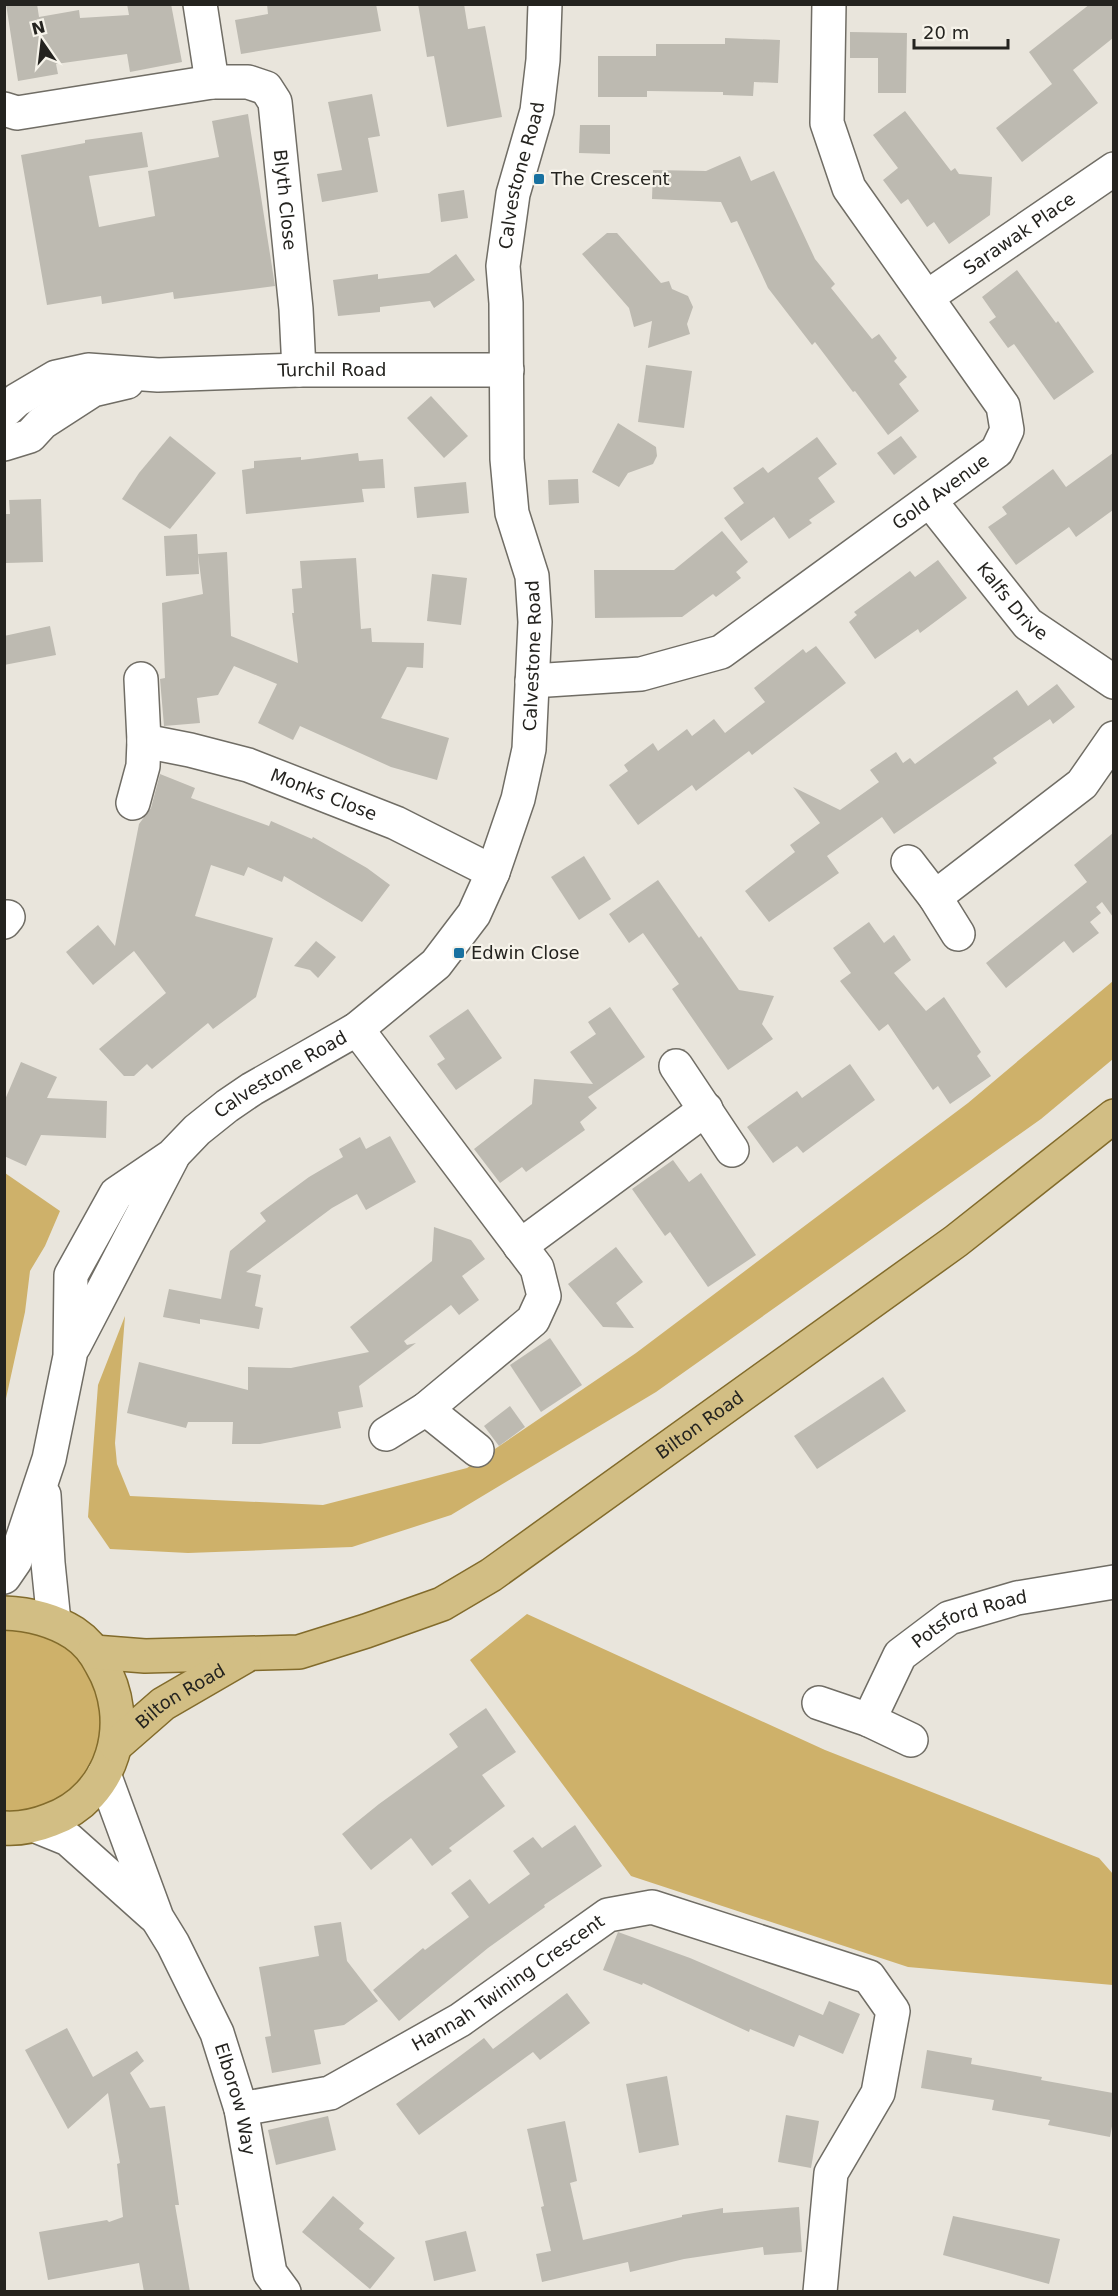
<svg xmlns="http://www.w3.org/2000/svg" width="1118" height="2296" font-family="'DejaVu Sans',sans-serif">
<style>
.green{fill:#ceb16a}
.building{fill:#bdbab1}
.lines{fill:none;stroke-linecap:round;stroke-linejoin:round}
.minor-casing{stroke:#706d65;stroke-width:36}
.major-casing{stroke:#826b2b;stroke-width:36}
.minor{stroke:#fff;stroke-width:33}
.major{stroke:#d2be84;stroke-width:33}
.poi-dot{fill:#1871a0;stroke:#f6f3ea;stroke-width:2}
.labels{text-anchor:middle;stroke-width:4.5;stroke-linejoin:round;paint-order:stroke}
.street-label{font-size:18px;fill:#24231f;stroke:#f6f3ea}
.poi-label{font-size:18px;fill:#24231f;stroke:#f6f3ea;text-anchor:start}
</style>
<rect width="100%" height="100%" fill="#e9e5dc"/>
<g class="green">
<polygon points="1113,981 1113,1059 1041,1119 656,1392 451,1515 352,1547 188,1553 110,1549 88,1517 98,1385 125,1316 115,1443 117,1464 130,1496 323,1505 467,1468 636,1353 968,1103"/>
<polygon points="5,1173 60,1211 45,1246 30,1271 25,1312 5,1403"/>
<polygon points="527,1614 825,1750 1099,1858 1113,1874 1113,1985 908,1967 631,1876 470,1660"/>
<polygon points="4,1628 39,1631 67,1644 89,1667 105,1726 98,1756 82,1782 57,1801 29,1811 5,1811"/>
</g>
<g class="building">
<polygon points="6,4 37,4 39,17 79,10 80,18 129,15 127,4 171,4 182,62 130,72 127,54 56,64 58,74 18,81"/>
<polygon points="267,4 376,4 381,31 241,54 235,20 268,14"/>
<polygon points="418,4 464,4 468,29 485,26 502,117 447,127 434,56 427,57"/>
<polygon points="1090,4 1113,4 1113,38 1073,70 1098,103 1022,162 996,128 1052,84 1029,52"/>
<polygon points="850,32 907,33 906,93 878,93 878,58 850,58"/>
<polygon points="725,38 780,40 778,83 754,82 753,96 723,95 723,92 647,91 647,97 598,97 598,56 656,56 656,44 725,44"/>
<polygon points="372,94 380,136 368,138 378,192 322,202 317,174 342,170 328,102"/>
<polygon points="905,111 951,171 955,168 959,174 992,177 990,215 949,244 934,222 927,227 908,199 901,204 883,180 898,168 873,135"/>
<polygon points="248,114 275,286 174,299 173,292 102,304 101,296 47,305 21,155 85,143 85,140 142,132 148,167 89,176 99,227 155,216 148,171 219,157 212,121"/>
<polygon points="580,125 610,125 610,154 579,153"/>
<polygon points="740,156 751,181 774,171 815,259 835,284 831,288 872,339 879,334 897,358 894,361 907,377 899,384 919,411 888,435 855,391 853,392 815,342 812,345 768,288 737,221 731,223 721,202 652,199 653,170 706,171"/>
<polygon points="464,190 468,218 441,222 438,194"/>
<polygon points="607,233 617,233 661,283 669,281 672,289 688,296 693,307 687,324 690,334 648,348 652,321 634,327 629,308 582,254"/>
<polygon points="456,254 475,280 434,308 430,301 380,307 380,312 338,316 333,280 378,274 378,279 429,273"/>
<polygon points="1017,270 1056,323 1058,321 1094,372 1054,400 1014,344 1008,348 989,322 996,317 982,297"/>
<polygon points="646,365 692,371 684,428 638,422"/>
<polygon points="431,396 468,436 444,458 407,418"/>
<polygon points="618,423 656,447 657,456 653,464 628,473 619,487 592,472"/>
<polygon points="170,436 216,473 170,529 122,499 139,473"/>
<polygon points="901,436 917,457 894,475 877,453"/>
<polygon points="817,437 837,464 818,478 835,502 809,520 812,523 789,539 774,517 741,541 724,518 744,503 733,488 763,467 768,473"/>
<polygon points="358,453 359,461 383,459 385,488 362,489 364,502 246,514 242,470 254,468 254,461 301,457 301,460"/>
<polygon points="1113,453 1113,510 1076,537 1069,527 1016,565 988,527 1007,514 1002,507 1053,469 1066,487"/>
<polygon points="578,479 579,503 549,505 548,480"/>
<polygon points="466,482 469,513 417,518 414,487"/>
<polygon points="41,499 43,562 6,563 4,514 10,514 9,500"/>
<polygon points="722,531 748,562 736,572 741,578 716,597 713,594 682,617 595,618 594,570 674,570"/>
<polygon points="197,534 198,554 227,552 231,636 298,663 292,613 294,613 292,589 302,588 300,561 356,558 361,629 371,628 372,642 424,643 423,668 407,667 381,718 449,738 437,780 391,767 300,726 293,740 258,723 277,684 234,666 218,695 197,698 200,723 164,726 160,679 165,678 162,603 203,594 198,554 199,574 166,576 164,536"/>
<polygon points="938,560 967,598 920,633 918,629 875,659 849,622 857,615 854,612 910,571 915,577"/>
<polygon points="432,574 467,578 461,625 427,621"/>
<polygon points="50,626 56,655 4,665 4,636"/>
<polygon points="816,646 846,683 752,755 749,751 696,791 692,785 638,825 609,785 628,771 624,765 653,743 658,751 687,729 692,736 714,719 725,733 765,702 754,688 803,649 806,653"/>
<polygon points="1057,684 1075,707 1053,724 1050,719 993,758 997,763 894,834 882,817 827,856 839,873 769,922 745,891 795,852 790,845 820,823 793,787 840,810 879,782 870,770 896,752 903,763 910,758 915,764 1017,690 1028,706"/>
<polygon points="160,774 195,788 191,798 269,826 271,821 312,839 313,837 367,868 390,885 362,922 284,876 282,882 248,867 244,876 211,865 195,916 273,938 256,997 213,1029 208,1023 152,1069 147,1064 134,1076 124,1076 99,1049 166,993 134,951 93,985 66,952 98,925 115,946 139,824 151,808"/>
<polygon points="1113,833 1113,917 1102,902 1096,907 1101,913 1090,922 1099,933 1073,953 1064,941 1006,988 986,963 1087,882 1074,865"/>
<polygon points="584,856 611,899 579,920 551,877"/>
<polygon points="658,880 699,938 701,936 739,990 774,996 762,1024 773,1039 728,1070 672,989 679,984 643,933 629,943 609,914"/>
<polygon points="869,922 884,943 894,935 911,960 894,973 926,1011 944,997 981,1052 977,1056 991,1076 950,1104 938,1086 933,1090 888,1024 879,1031 840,981 851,973 833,948"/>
<polygon points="316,941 336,957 318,978 310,970 294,966"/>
<polygon points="610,1007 645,1057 588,1097 597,1108 580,1122 585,1130 526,1172 522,1167 500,1183 474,1149 532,1104 534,1079 593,1084 570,1052 596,1034 588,1022"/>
<polygon points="468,1009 502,1058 456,1090 437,1064 445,1059 429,1036"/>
<polygon points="21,1062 57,1077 47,1098 107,1101 106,1138 41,1135 26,1166 4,1156 4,1102"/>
<polygon points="850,1064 875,1100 803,1153 797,1146 773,1163 747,1127 797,1091 802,1098"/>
<polygon points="390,1136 416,1182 366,1210 357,1194 332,1208 246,1272 261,1275 255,1306 263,1308 259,1329 200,1319 200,1324 163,1317 169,1289 221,1299 230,1251 266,1221 260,1213 309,1177 343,1157 339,1149 360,1137 366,1149"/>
<polygon points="673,1160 689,1182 701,1173 756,1255 708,1287 670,1232 665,1236 632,1189"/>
<polygon points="434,1227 471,1240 485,1259 462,1276 479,1300 459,1315 451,1305 404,1341 407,1345 416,1343 359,1386 363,1407 338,1412 341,1428 260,1444 232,1444 233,1422 188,1422 186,1428 127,1413 139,1362 248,1390 248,1367 291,1368 369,1352 350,1327 432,1261"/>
<polygon points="616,1247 643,1282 616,1303 634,1328 603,1327 568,1284"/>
<polygon points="550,1338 582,1385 541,1412 510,1365"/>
<polygon points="883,1377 906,1411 817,1469 794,1436"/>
<polygon points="510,1406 525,1427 499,1446 484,1426"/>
<polygon points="486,1708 516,1752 482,1775 505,1806 449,1848 452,1851 432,1866 411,1838 371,1870 342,1834 379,1804 458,1747 449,1734"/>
<polygon points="575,1825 602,1866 544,1905 545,1907 488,1948 399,2021 373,1990 423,1948 425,1950 469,1917 451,1893 470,1879 489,1904 530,1874 513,1851 533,1837 542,1848"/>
<polygon points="341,1922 347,1961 378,2001 344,2025 314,2030 321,2064 272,2073 265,2037 271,2036 259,1967 319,1956 314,1926"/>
<polygon points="618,1932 690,1958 823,2015 829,2001 860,2014 843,2054 799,2035 794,2047 750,2029 749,2032 643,1983 642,1985 603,1970"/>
<polygon points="567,1993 590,2023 540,2060 533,2052 419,2135 396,2104 484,2038 493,2049"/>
<polygon points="67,2028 93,2077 137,2051 144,2061 130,2073 150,2108 165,2106 179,2205 175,2205 190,2292 144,2292 139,2263 48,2280 39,2232 107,2220 109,2222 123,2217 117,2164 120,2163 108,2093 68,2129 25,2050"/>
<polygon points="927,2050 972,2058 971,2064 1042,2077 1041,2080 1113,2093 1113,2121 1110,2137 1048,2125 1050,2120 992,2110 994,2100 921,2088"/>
<polygon points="667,2076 679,2145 639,2153 626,2084"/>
<polygon points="786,2115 819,2121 811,2168 778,2162"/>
<polygon points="328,2116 336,2150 276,2165 268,2130"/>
<polygon points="565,2121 577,2181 570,2183 583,2240 682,2217 682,2215 723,2208 723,2213 799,2207 802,2252 764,2255 763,2247 684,2259 630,2272 628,2262 542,2282 536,2254 551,2251 541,2207 544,2206 527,2129"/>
<polygon points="333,2196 364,2223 359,2229 395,2258 370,2289 302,2232"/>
<polygon points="953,2216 1060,2239 1049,2284 943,2255"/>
<polygon points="466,2231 476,2271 434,2281 425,2241"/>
</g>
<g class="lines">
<defs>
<g id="minor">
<polyline points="200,4 212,82"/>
<path id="s1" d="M4 109 17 113 212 82H248L266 88 275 102 296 309 299 370"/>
<path id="s2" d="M927 297 1114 169"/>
<path id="s3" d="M4 412 17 400 56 377 88 370 158 375 299 370H507"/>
<polyline points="4,444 30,436 42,423 93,390 127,382"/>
<path id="s4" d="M930 501 1028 624 1114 682"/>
<path id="s5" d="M532 681 641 674 721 652 997 451 1007 430 1003 406 849 188 827 123 829 4"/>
<path id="s6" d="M144 741 190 750 248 765 396 823 493 872"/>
<polyline points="133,803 143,766 144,741 141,679"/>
<polyline points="908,862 935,897 958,934"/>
<polyline points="935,897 1082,784 1114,738"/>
<polyline points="4,922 8,917"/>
<polyline points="357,1029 537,1268 544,1296 533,1320 426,1409 386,1434"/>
<polyline points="676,1066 732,1150"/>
<polyline points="520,1246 706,1109"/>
<polyline points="74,1346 172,1158"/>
<polyline points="426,1409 477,1450"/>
<polyline points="44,1495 48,1563 54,1622"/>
<path id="s7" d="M4 1577 15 1561 49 1459 70 1356 71 1275 116 1194 172 1156 197 1130 227 1106 252 1089 357 1029 436 964 474 914 493 872 518 799 529 749 535 622 532 576 512 513 507 459 506 303 503 266 513 194 537 111 543 60 545 4"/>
<polyline points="819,1703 869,1720 911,1740"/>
<path id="s8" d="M869 1720 900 1655 949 1618 1017 1598 1114 1582"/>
<path id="s9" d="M104 1774 157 1918 173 1944 217 2033 241 2109 270 2273 284 2292"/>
<polyline points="36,1826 68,1839 153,1915"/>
<path id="s10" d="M241 2109 330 2093 460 2020 608 1915 652 1907 869 1977 893 2011 878 2093 831 2173 820 2292"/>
</g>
<g id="major">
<path d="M4 1613C30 1614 52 1619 74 1633 86 1641 95 1652 101 1664 135 1721 114 1797 50 1820 35 1826 20 1829 4 1828"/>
<path id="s11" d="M94 1652 145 1656 299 1652 366 1631 442 1604 491 1575 956 1241 1114 1116"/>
<path id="s12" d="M116 1745 163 1704 244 1657"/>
</g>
</defs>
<use href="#minor" class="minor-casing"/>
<use href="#major" class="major-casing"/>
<use href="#minor" class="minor"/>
<use href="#major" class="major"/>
</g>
<g class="poi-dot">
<rect x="533" y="173" width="12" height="12" rx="3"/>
<rect x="453" y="947" width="12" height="12" rx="3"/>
</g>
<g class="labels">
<g class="street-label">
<text dy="6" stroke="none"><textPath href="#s7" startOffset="1618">Calvestone Road</textPath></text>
<text dy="6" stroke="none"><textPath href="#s1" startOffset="381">Blyth Close</textPath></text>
<text dy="6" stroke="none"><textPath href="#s2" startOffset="112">Sarawak Place</textPath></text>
<text dy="6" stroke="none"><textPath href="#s3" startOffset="340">Turchil Road</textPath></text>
<text dy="6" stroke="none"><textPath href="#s5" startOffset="464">Gold Avenue</textPath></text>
<text dy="6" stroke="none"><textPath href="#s4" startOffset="130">Kalfs Drive</textPath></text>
<text dy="6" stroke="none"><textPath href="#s7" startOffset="1132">Calvestone Road</textPath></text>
<text dy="6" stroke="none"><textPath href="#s6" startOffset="188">Monks Close</textPath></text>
<text dy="6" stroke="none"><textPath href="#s7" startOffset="610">Calvestone Road</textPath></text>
<text dy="6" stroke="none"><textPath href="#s11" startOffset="670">Bilton Road</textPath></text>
<text dy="6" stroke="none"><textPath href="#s8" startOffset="152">Potsford Road</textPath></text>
<text dy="6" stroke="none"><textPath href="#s12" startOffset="81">Bilton Road</textPath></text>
<text dy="6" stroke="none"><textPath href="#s10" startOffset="300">Hannah Twining Crescent</textPath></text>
<text dy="6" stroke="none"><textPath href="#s9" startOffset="352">Elborow Way</textPath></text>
</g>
<g class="poi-label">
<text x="551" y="185">The Crescent</text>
<text x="471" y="959">Edwin Close</text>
</g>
</g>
<rect width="1118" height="2296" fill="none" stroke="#24231f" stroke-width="12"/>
<g transform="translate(42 42) rotate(346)" stroke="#f6f3ea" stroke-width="4.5" paint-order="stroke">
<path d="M0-4.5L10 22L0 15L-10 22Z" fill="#24231f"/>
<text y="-9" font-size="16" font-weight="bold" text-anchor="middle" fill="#24231f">N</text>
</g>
<path d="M914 39v9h94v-9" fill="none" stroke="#24231f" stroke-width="3"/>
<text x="923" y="39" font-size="18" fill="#24231f" stroke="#f6f3ea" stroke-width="4.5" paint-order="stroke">20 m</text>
</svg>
